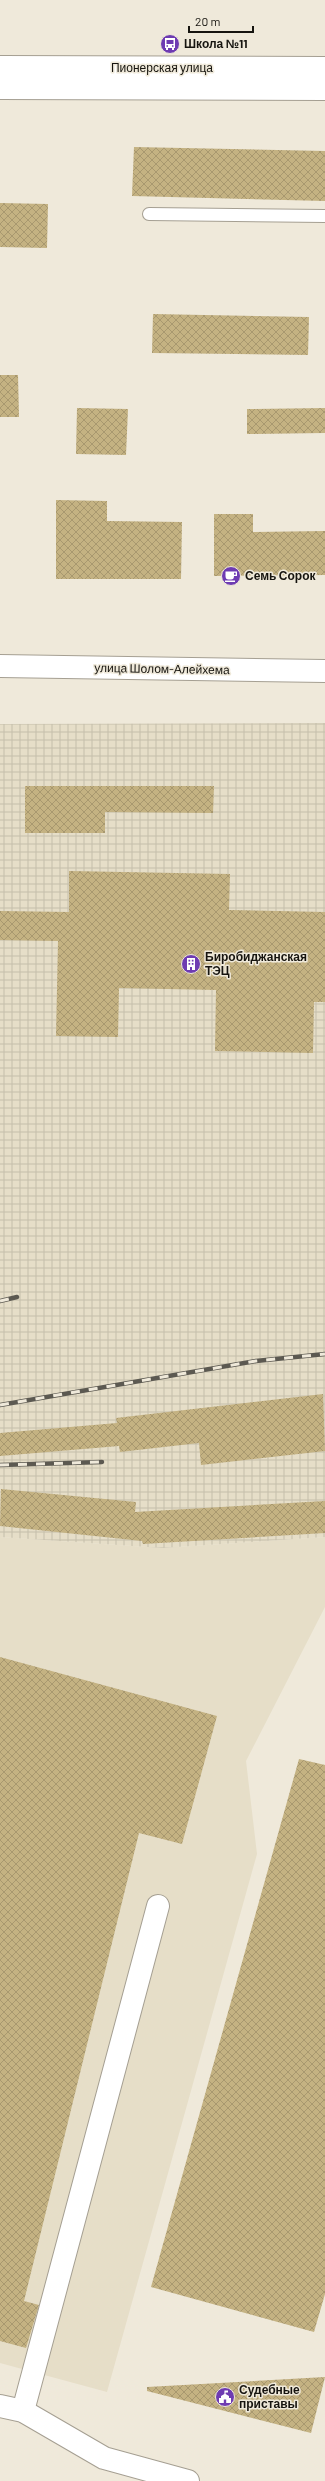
<svg xmlns="http://www.w3.org/2000/svg" width="325" height="2481" font-family="Barlow,sans-serif">
<style>
.built{fill:#e6dec8}
.industrial{fill:url(#industrial-grid)}
.building{fill:url(#building-cross-hatch)}
.lines{fill:none;stroke-linecap:round;stroke-linejoin:round}
.service-casing{stroke:#a59f92;stroke-width:14}
.minor-casing{stroke:#a59f92;stroke-width:24}
.secondary-casing{stroke:#a59f92;stroke-width:24}
.primary-casing{stroke:#a59f92;stroke-width:24}
.service{stroke:#fff;stroke-width:12}
.minor{stroke:#fff;stroke-width:22}
.secondary{stroke:#fff;stroke-width:22}
.primary{stroke:#fff;stroke-width:22}
.rail-casing{stroke:#5c5951;stroke-width:4.5}
.rail{stroke:#efe9da;stroke-width:3;stroke-dasharray:9;stroke-linecap:butt}
.labels{text-anchor:middle;stroke-width:3;stroke-linejoin:round;paint-order:stroke}
.poi-label{font-size:12px;font-weight:bold;fill:#16140f;stroke:#efe9da;text-anchor:start}
.street-label{font-size:12px;fill:#16140f;stroke:#efe9da}
</style>
<defs>
<pattern id="industrial-grid" width="8" height="8" patternUnits="userSpaceOnUse"><rect width="8" height="8" fill="#e6dec8"/><path d="M0 4h8M4 0v8" fill="none" stroke="#c5beab"/></pattern>
<pattern id="building-cross-hatch" width="8" height="8" patternUnits="userSpaceOnUse"><rect width="8" height="8" fill="#c4b282"/><path d="M0 0l8 8M0 8l8-8" fill="none" stroke="#a8986f"/></pattern>
</defs>
<rect width="100%" height="100%" fill="#efe9da"/>
<polygon class="built" points="0,1537 162,1548 325,1537 325,1607 246,1761 257,1854 107,2392 0,2363"/>
<polygon class="industrial" points="325,723 325,1537 162,1548 0,1537 0,724"/>
<g class="building">
<polygon points="134,147 325,151 325,201 132,196"/>
<polygon points="0,203 48,204 47,248 0,247"/>
<polygon points="153,314 309,317 308,355 152,353"/>
<polygon points="0,375 18,375 19,417 0,417"/>
<polygon points="77,408 128,409 126,455 76,454"/>
<polygon points="325,408 325,433 247,434 247,409"/>
<polygon points="56,500 107,501 107,521 182,522 181,579 56,579"/>
<polygon points="214,514 253,514 253,532 325,531 325,575 214,576"/>
<polygon points="25,786 214,786 213,813 105,812 105,833 25,833"/>
<polygon points="69,871 230,874 229,910 325,912 325,1002 314,1002 313,1053 215,1051 216,990 119,988 118,1037 56,1036 58,941 0,940 0,911 69,912"/>
<polygon points="323,1394 325,1451 201,1465 199,1443 120,1452 119,1446 0,1456 0,1433 117,1423 116,1418"/>
<polygon points="1,1489 136,1502 135,1512 325,1501 325,1533 143,1544 142,1541 0,1526"/>
<polygon points="0,1657 217,1716 182,1844 139,1833 24,2301 39,2305 26,2348 0,2341"/>
<polygon points="299,1759 325,1765 325,2294 314,2332 151,2287"/>
<polygon points="325,2377 311,2433 147,2391 147,2387"/>
</g>
<g class="lines">
<defs>
<polyline id="service" points="149,214 325,216"/>
<g id="minor">
<polyline points="0,2406 23,2411 104,2458 188,2481"/>
<polyline points="23,2411 158,1906"/>
</g>
<g id="secondary">
<polyline points="0,67 325,68"/>
<polyline points="0,88 325,89"/>
</g>
<polyline id="primary" points="0,666 325,671"/>
</defs>
<use href="#service" class="service-casing"/>
<use href="#minor" class="minor-casing"/>
<use href="#secondary" class="secondary-casing"/>
<use href="#primary" class="primary-casing"/>
<use href="#service" class="service"/>
<use href="#minor" class="minor"/>
<use href="#secondary" class="secondary"/>
<use href="#primary" class="primary"/>
<defs>
<g id="rail">
<polyline points="0,1301 17,1297"/>
<polyline points="0,1405 256,1361 325,1354"/>
<polyline points="0,1465 102,1462"/>
</g>
</defs>
<use href="#rail" class="rail-casing"/>
<use href="#rail" class="rail"/>
</g>
<defs>
<symbol id="bus-disc" viewBox="-11 -11 22 22"><circle r="9.5" fill="#6e3bb2" stroke="#efe9da"/><path d="M-5-6H5V4H4V6H2V4H-2V6H-4V4H-5ZM-3.5-4V0h7V-4ZM-3.5 1.2v1.5H-2V1.2ZM2 1.2v1.5H3.5V1.2Z" fill="#fff"/></symbol>
<symbol id="cafe-disc" viewBox="-11 -11 22 22"><circle r="9.5" fill="#6e3bb2" stroke="#efe9da"/><path d="M-5.5-4.5H6V0H3Q3 3.5 0 3.5H-2.5Q-5.5 3.5-5.5 0ZM3-3.2v2h1.7v-2ZM-6 4.5H4V6H-6Z" fill="#fff"/></symbol>
<symbol id="building-disc" viewBox="-11 -11 22 22"><circle r="9.5" fill="#6e3bb2" stroke="#efe9da"/><path d="M-4-6H4V6H1V3H-1V6H-4ZM-2.5-4.3h1.7v1.8h-1.7ZM.8-4.3h1.7v1.8H.8ZM-2.5-1h1.7V.8h-1.7ZM.8-1h1.7V.8H.8Z" fill="#fff"/></symbol>
<symbol id="civic-disc" viewBox="-11 -11 22 22"><circle r="9.5" fill="#6e3bb2" stroke="#efe9da"/><path d="M-.6-6.5H3V-4.5H.6V-3L4-1V1h2V6H-6V1h2V-1L-.6-3ZM-1.2 2.5V6h2.4V2.5Z" fill="#fff"/></symbol>
</defs>
<g fill-rule="evenodd">
<use href="#bus-disc" x="159" y="33" width="22" height="22"/>
<use href="#cafe-disc" x="220" y="565" width="22" height="22"/>
<use href="#building-disc" x="180" y="953" width="22" height="22"/>
<use href="#civic-disc" x="214" y="2386" width="22" height="22"/>
</g>
<g class="labels">
<g class="poi-label">
<text x="184" y="48">Школа №11</text>
<text x="245" y="580">Семь Сорок</text>
<text x="205" y="961">Биробиджанская<tspan x="205" dy="14">ТЭЦ</tspan></text>
<text x="239" y="2394">Судебные<tspan x="239" dy="14">приставы</tspan></text>
</g>
<g class="street-label">
<text x="162" y="72">Пионерская улица</text>
<text transform="translate(162 669) rotate(1)" y="4">улица Шолом-Алейхема</text>
</g>
</g>
<path d="M189 26v6h64v-6" fill="none" stroke="#16140f" stroke-width="2"/>
<text x="195" y="26" font-size="12" fill="#16140f" stroke="#efe9da" stroke-width="3" paint-order="stroke">20 m</text>
</svg>
